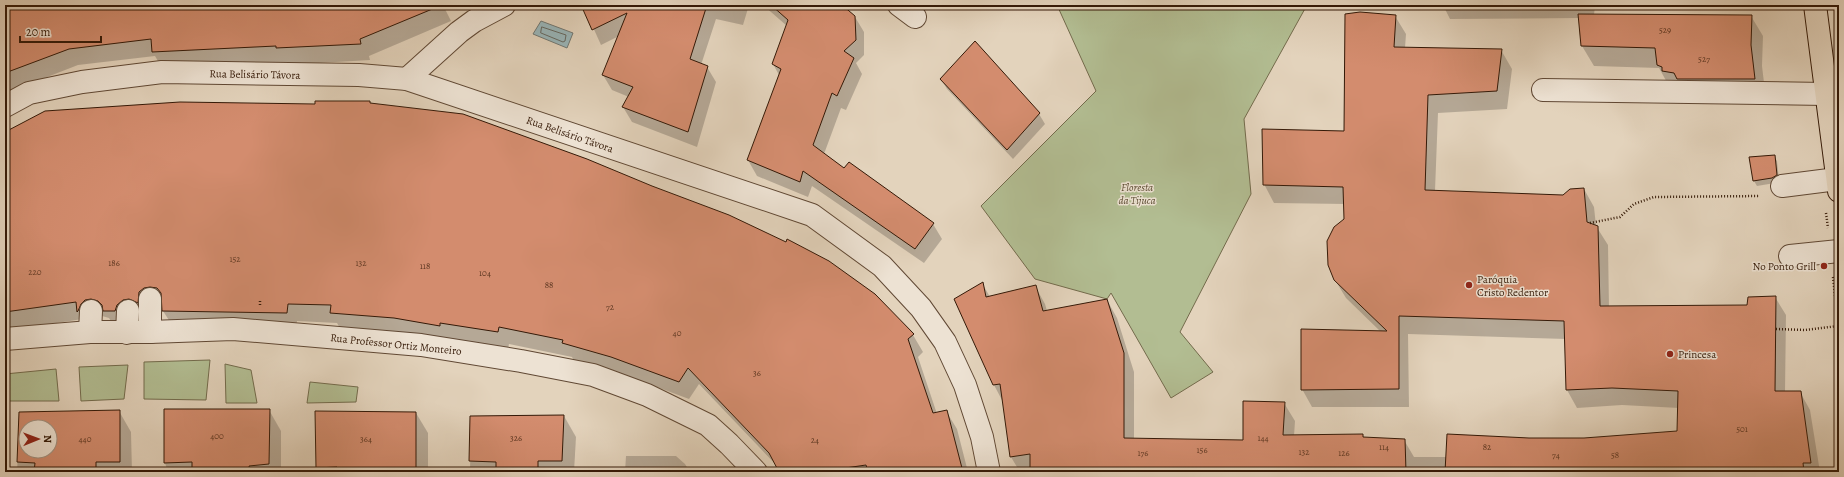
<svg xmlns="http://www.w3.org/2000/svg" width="1844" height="477" font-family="Alegreya,serif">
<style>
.green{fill:#b2bd92;stroke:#736b4c}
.water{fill:#99b6ba;stroke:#717772}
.shadow{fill:#0003;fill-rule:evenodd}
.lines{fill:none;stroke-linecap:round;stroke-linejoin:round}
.shore{stroke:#666860;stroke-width:1}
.building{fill:#d38c6e;stroke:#341907;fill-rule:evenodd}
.minor-casing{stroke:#604834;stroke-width:24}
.major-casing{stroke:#341907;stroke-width:24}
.path{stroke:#341907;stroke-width:2.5;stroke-dasharray:1 2;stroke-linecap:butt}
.minor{stroke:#ede2d3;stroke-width:22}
.major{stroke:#e3d3bc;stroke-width:22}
.poi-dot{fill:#8f2418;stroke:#ede2d3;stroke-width:1.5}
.labels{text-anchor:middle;stroke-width:3;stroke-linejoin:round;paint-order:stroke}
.number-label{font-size:9px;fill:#5c3621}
.street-label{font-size:11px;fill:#341907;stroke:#ede2d3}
.park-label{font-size:11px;font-style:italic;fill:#5a4a31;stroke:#ede2d3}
.poi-label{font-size:11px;fill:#341907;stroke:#ede2d3;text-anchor:start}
</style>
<rect width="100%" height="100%" fill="#e3d3bc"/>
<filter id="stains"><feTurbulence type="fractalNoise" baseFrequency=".005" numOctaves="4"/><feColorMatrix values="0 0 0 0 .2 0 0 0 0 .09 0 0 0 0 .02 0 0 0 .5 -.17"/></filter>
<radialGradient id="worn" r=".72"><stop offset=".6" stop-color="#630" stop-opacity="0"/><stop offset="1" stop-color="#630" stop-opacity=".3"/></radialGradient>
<g class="green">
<polygon points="1057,5 1307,5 1244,119 1251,194 1180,332 1213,372 1171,398 1111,293 1107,299 1035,279 981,206 1096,91"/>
<polygon points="210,360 206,400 144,399 144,362"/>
<polygon points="225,364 251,370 257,403 226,403"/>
<polygon points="128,365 124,399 81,401 79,367"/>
<polygon points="56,369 59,401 5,401 5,374"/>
<polygon points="310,382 358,387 356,402 307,403"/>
</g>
<polygon class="water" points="541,21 573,33 567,48 533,34"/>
<g class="shadow">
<polygon points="5,5 443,5 451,21 369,56 370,60 286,65 285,62 162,68 155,56 78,65 6,93"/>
<polygon points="583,5 749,5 743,25 716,19 701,65 707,67 716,82 697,147 632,122 623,107 629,97 612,90 603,75 619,36 601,45"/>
<polygon points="763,5 840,5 855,17 864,32 864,55 856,63 862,74 846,110 841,108 824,154 844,169 849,164 933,224 942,239 924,263 812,186 808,197 757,176 748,160 779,75 773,64 787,26"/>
<polygon points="1443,5 1595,5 1594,15 1751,16 1763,36 1762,66 1766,99 1669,86 1659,68 1594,66 1582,46 1579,18 1450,19"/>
<polygon points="1395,16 1406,34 1405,48 1501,50 1512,69 1507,109 1438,113 1435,191 1563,196 1584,189 1594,207 1596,226 1608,245 1609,307 1748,306 1775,297 1786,315 1785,392 1800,392 1810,410 1820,472 1020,472 1011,457 1003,402 994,385 955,299 982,283 990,297 1035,286 1045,304 1047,311 1107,300 1117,318 1134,372 1134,439 1244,441 1284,403 1295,421 1294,436 1363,435 1364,438 1404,440 1414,457 1447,457 1529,439 1584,439 1678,432 1679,408 1622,405 1577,408 1567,390 1566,339 1408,334 1409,407 1312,407 1302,389 1381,332 1346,298 1335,280 1345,220 1345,204 1274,203 1264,184 1345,132"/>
<polygon points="941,79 1039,114 1045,124 1013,159 947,89"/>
<polygon points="370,102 875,295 913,335 923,352 918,357 937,414 946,411 957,429 968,472 780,472 778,467 699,384 689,399 622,374 574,361 572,357 509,344 508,349 341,330 337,323 297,321 296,330 174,328 163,311 163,304 161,304 154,306 140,316 133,317 115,328 109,318 102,316 5,331 5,133 316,105"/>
<polygon points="1774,156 1777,161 1779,180 1775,183 1757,186 1754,181 1751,158"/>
<polygon points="165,410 269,410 281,431 281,472 168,472 165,463"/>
<path d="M119 411 131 432 132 472H17L20 413ZM26 427H50V451H26Z"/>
<polygon points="316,412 416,413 428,433 428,472 317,472"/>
<polygon points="564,416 576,437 574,472 470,472 471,417"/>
<polygon points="626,456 676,456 685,464 690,472 625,472"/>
</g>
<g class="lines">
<polygon class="shore" points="542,27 566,35 565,41 563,42 541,33"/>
</g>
<g class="building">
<polygon points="5,5 442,5 360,39 361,44 276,48 276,46 152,52 151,39 69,49 5,73"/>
<polygon points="581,5 707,5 690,59 708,66 688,132 622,107 633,87 602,75 627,13 592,30"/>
<polygon points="771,5 842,5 855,16 856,40 844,51 854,58 837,96 832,93 813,145 844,168 849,162 934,223 915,249 803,171 800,182 747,160 781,69 772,64 788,20"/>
<polygon points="1360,12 1396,15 1394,47 1502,49 1497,91 1428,95 1425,190 1563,195 1570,189 1584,188 1587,222 1598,226 1600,306 1747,305 1748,297 1776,296 1775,391 1801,391 1811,463 1803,463 1804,472 1445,472 1447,434 1529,438 1584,438 1677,431 1678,391 1612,388 1566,390 1564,321 1399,316 1399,389 1301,390 1301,329 1387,331 1334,280 1328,265 1327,241 1334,227 1344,219 1343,187 1263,185 1262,129 1344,131 1345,14"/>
<polygon points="1578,14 1752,15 1751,45 1755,79 1677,79 1674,73 1662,71 1662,67 1657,65 1655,48 1581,46"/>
<polygon points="975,41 1040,113 1007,150 940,79"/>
<polygon points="315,101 370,101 370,103 463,114 587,159 652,186 729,215 786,242 787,239 829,261 875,294 914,334 908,339 933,413 947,410 963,472 868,472 866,465 818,472 779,472 769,453 688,368 679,382 611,357 562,343 563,340 499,327 498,332 440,323 440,326 394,318 330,313 331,305 288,304 287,313 162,311 161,293 157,288 150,287 144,288 139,292 138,303 129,299 123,300 117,305 115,311 103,311 102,305 98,301 91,299 85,300 81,304 78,311 77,312 76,302 5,312 5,132 45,111 180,102 315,104"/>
<polygon points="1775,155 1777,175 1772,178 1753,181 1749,157"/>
<polygon points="983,282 986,297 1036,285 1043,311 1107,299 1124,353 1124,438 1243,440 1243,401 1285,402 1283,435 1363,434 1363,437 1405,439 1406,472 1030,472 1030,454 1010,457 1000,384 993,385 954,299"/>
<polygon points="164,409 270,409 269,464 249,466 250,472 192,472 192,462 164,463"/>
<path d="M120 410V462H96V472H34L35 463 17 462 19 412ZM26 427H50V451H26Z"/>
<polygon points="315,411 416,412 416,468 394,468 394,472 337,472 337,467 316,468"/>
<polygon points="564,415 562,461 538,461 538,472 496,472 496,462 469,461 470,416"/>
</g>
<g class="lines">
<defs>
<g id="minor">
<polyline points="899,5 915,17"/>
<polyline points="407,79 459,32 474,21 504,5"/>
<polyline points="1543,90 1826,94"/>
<polyline points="5,106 29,93 82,82 162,72 359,75 407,79 812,215 882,266 921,308 945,342 965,385 982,437 989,472"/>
<polyline points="1782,186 1837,179"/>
<polyline points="1790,256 1839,251"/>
<polyline points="90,332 91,311"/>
<polyline points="150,332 150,299"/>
<polyline points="127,333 128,311"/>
<polyline points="5,339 90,332 150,332 233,329 421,345 521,361 593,375 647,395 708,425 729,444 756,472"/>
</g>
<polyline id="major" points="1815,5 1839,191"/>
</defs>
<use href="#minor" class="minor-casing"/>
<use href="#major" class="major-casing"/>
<g class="path">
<polyline points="1826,213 1828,228"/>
<polyline points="1590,223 1620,217 1634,204 1654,197 1760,196"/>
<polyline points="1833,277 1839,332"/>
<polyline points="260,305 260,299"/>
<polyline points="1776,329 1805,330 1838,326"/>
</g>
<use href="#minor" class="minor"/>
<use href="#major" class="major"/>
</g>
<g class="poi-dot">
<circle cx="1824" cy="266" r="4"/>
<circle cx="1469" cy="285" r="4"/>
<circle cx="1670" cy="354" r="4"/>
</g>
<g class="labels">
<g class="number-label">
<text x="1665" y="33">529</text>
<text x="1704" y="62">527</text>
<text x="235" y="262">152</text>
<text x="114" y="266">186</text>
<text x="361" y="266">132</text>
<text x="425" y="269">118</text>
<text x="35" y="275">220</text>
<text x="485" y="276">104</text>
<text x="549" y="288">88</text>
<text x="610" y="310">72</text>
<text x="677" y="336">40</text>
<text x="757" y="376">36</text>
<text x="1742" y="432">501</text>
<text x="217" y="439">400</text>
<text x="516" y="441">326</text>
<text x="1263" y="441">144</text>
<text x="85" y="442">440</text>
<text x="366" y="442">364</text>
<text x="815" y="443">24</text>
<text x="1384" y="450">114</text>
<text x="1487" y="450">82</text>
<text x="1202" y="453">156</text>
<text x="1304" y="455">132</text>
<text x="1143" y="456">176</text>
<text x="1344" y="456">126</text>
<text x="1556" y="458">74</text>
<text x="1615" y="458">58</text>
</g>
<g class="street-label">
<text transform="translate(255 74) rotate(1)" y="4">Rua Belisário Távora</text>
<text transform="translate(570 134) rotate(19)" y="4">Rua Belisário Távora</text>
<text transform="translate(396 344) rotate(6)" y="4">Rua Professor Ortiz Monteiro</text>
</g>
<g class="park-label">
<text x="1137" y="191">Floresta<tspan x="1137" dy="13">da Tijuca</tspan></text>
</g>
<g class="poi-label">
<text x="1816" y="270" text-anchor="end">No Ponto Grill</text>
<text x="1477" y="283">Paróquia<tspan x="1477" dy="13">Cristo Redentor</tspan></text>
<text x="1678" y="358">Princesa</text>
</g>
</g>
<rect width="1844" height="477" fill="none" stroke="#e3d3bc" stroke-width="20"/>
<rect x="6" y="6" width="1832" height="465" fill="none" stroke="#341907" stroke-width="2"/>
<rect x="10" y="10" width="1824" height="457" fill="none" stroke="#341907"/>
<g transform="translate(38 439) rotate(89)"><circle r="19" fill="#ede2d3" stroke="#a39281"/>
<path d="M0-3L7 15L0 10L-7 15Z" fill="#8f2418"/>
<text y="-6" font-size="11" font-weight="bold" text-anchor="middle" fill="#341907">N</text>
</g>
<path d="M20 36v6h81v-6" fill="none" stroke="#341907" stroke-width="2"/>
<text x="26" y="36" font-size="12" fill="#341907" stroke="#ede2d3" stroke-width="3" paint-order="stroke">20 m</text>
<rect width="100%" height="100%" filter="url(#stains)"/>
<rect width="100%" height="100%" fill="url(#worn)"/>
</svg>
